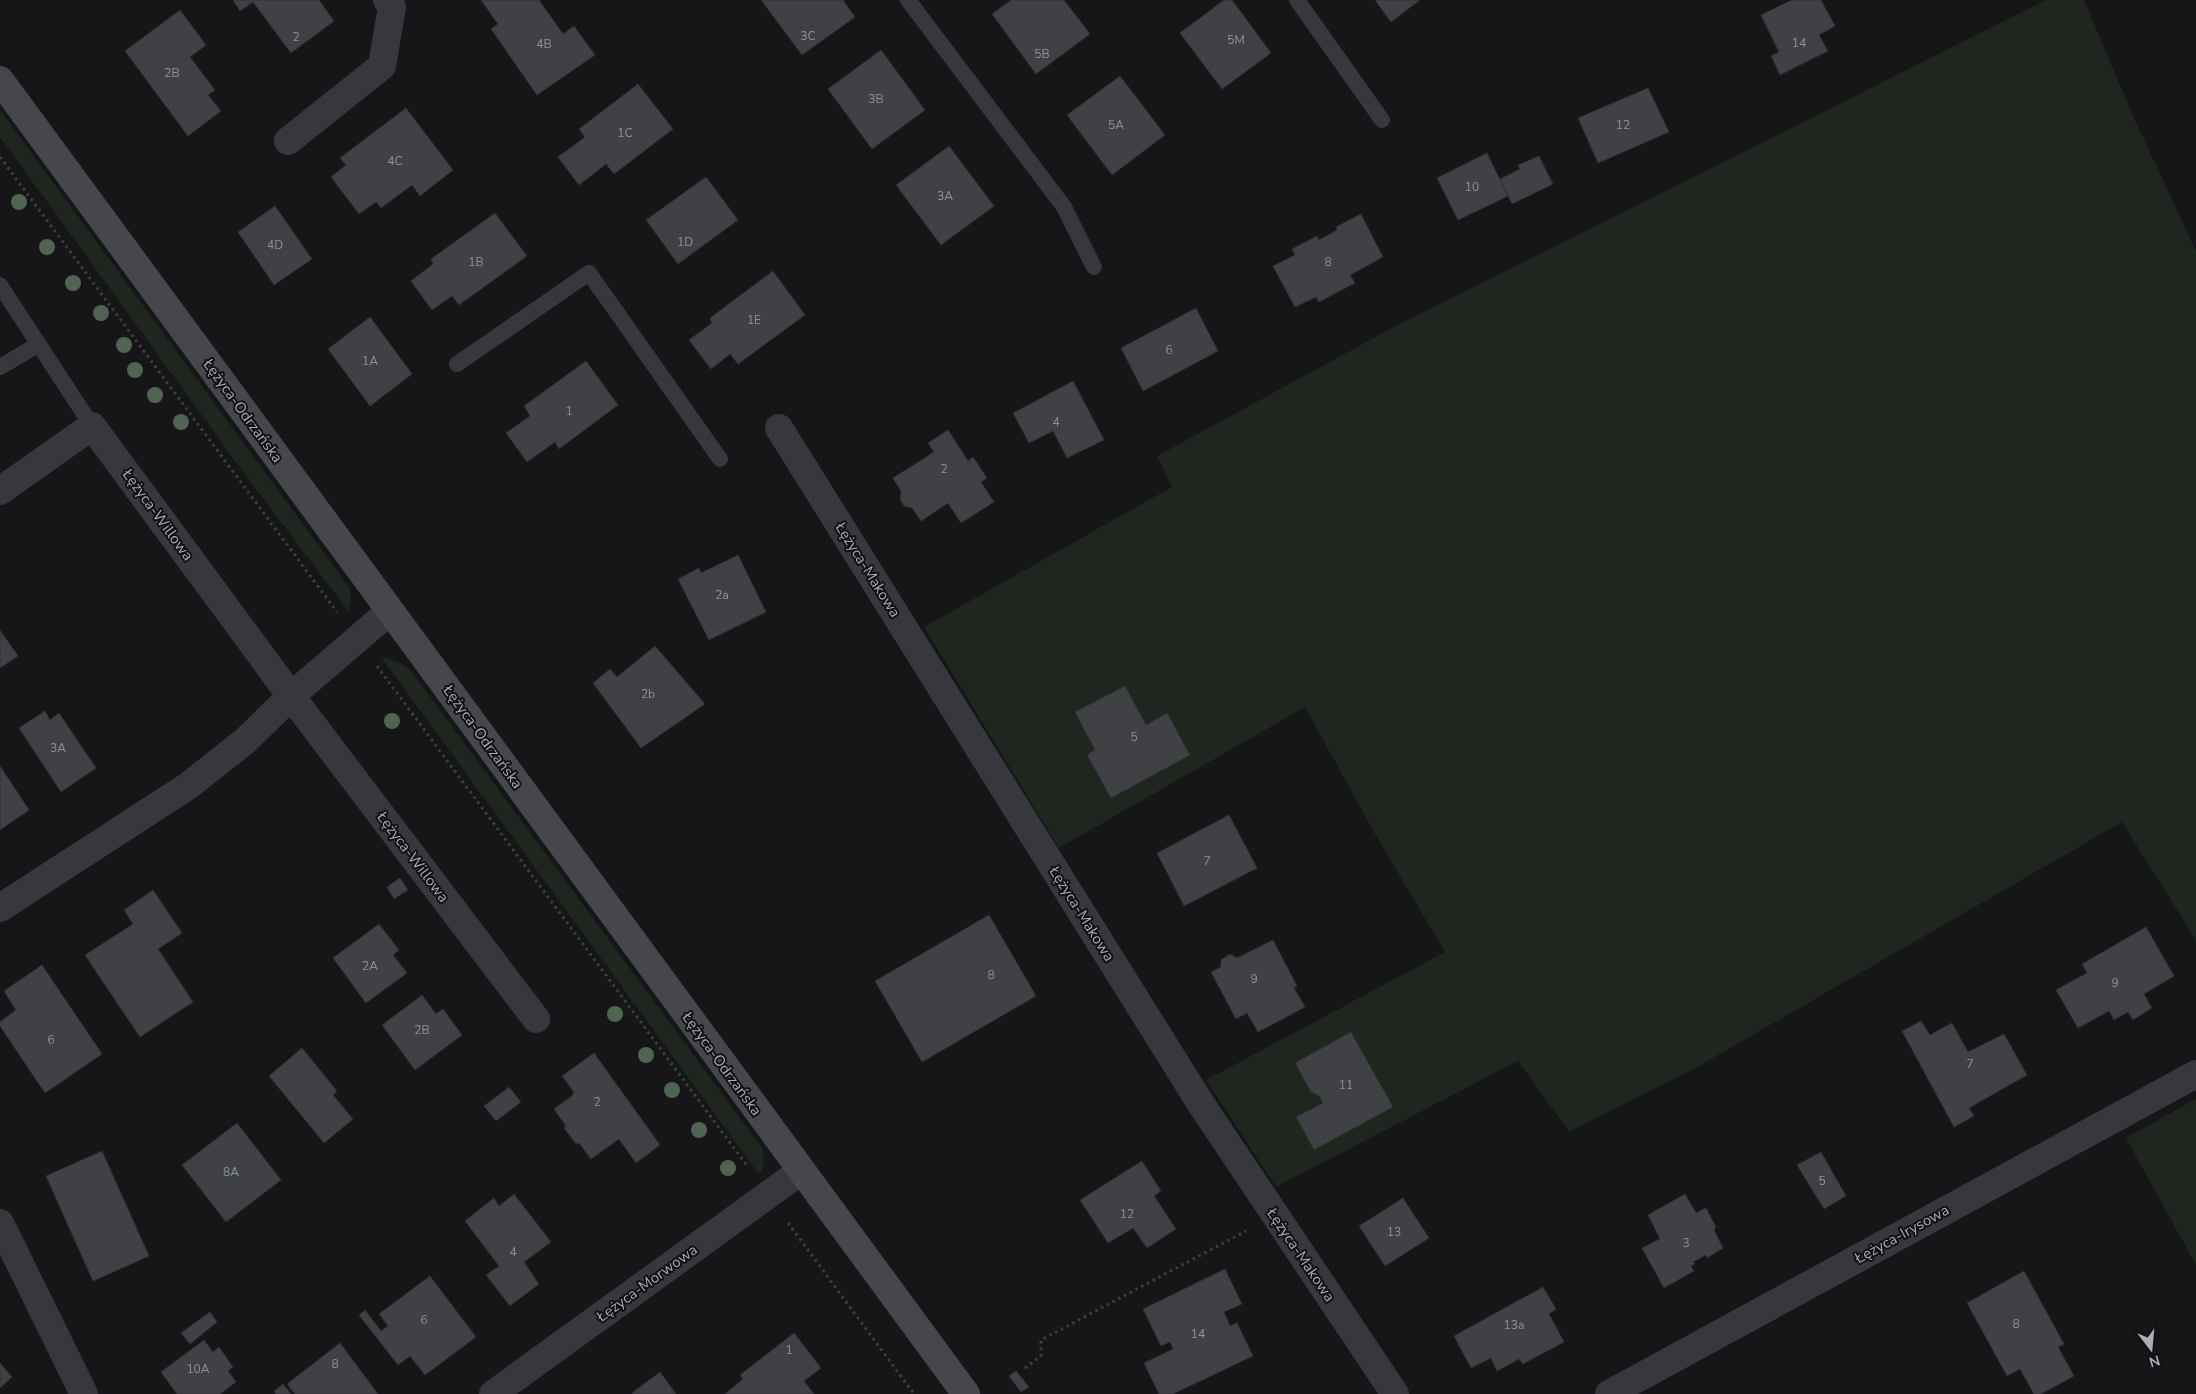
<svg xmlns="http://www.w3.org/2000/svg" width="2196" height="1394" font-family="'Nunito Sans',sans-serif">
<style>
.green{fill:#1e261f}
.building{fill:#404145;stroke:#303034}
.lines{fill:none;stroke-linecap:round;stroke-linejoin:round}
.path{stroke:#3d3f44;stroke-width:3;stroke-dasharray:2.5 4;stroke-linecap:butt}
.service{stroke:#37383d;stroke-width:16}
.minor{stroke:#37383d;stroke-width:28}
.secondary{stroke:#45474d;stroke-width:28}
.tree{fill:#506452}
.labels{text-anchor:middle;stroke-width:4;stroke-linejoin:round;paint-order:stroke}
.number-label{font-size:12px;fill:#8e929b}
.street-label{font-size:15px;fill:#a8adb8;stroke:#111113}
</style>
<rect width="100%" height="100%" fill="#161618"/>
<g class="green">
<polygon points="2046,0 2084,0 2134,118 2196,251 2196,940 2122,822 1699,1066 1569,1132 1518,1061 1276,1187 1206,1080 1445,952 1375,834 1305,707 1059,848 924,627 1172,487 1157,456 1405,321"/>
<polygon points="0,110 349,587 351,596 349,612 235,461 0,137"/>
<path d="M381 657C394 659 403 663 412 672L762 1148 764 1161 761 1172 758 1173Z"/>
<polygon points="2196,1099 2196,1265 2126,1138"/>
</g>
<g class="building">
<polygon points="233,0 319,0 334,21 291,53 253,2 240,11"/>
<polygon points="481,0 539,0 563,34 574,26 595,55 537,95 491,29 498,24"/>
<polygon points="761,0 843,0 855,17 802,55"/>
<polygon points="1011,0 1064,0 1090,34 1036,74 992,14"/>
<polygon points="1224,0 1232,0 1271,53 1222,89 1180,33"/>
<polygon points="1375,0 1420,0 1391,22"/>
<polygon points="1792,0 1821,0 1835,26 1819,35 1828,51 1780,75 1771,56 1779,52 1761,15"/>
<polygon points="180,10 206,45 190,57 215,90 208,95 221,111 188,136 125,51"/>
<polygon points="881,50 925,110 872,149 828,89"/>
<polygon points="1120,76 1165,135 1112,175 1067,115"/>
<polygon points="638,84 673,129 614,174 606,164 579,185 558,157 585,137 579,129"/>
<polygon points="1648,88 1669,132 1598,163 1578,118"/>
<polygon points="406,108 453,170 420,196 412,185 381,208 376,202 359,214 331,177 346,165 340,158"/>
<polygon points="949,146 994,206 941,245 896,185"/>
<polygon points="1487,153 1508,196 1458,220 1437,178"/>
<polygon points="1539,156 1553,184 1512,204 1500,179 1520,169 1518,165"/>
<polygon points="706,177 738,220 678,264 646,220"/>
<polygon points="275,206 312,259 274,285 238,232"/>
<polygon points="495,213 527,256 459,305 452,296 432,310 411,281 433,264 431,259"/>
<polygon points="1361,214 1383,257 1350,275 1355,283 1319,302 1316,297 1295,307 1273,266 1295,255 1292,249 1317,236 1319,240 1337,230 1336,227"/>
<polygon points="773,271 805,315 738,364 730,354 711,369 689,340 712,323 710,318"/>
<polygon points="1196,308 1218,351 1143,391 1121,348"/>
<polygon points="370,317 412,374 370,406 328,349"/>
<polygon points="586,361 618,405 559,449 555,442 527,462 506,433 530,416 524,406"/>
<polygon points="1073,381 1104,440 1067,458 1053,431 1029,443 1013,413"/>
<polygon points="948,430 968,461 973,457 987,478 981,482 994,502 961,523 948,503 921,521 912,508 904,506 900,499 901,491 893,478 934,452 928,443"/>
<polygon points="738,555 766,612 709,640 678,579 699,568 701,573"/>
<polygon points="0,630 18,656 0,668"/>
<polygon points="655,646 705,704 641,748 593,683 610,669 617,677"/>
<polygon points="1125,686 1146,725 1167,713 1190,755 1111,798 1087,755 1095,750 1075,712"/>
<polygon points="45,711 50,720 59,713 96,768 61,792 19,728"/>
<polygon points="0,766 29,810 0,830"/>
<polygon points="1229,815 1257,868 1184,906 1157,853"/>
<polygon points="400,878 408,890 394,899 387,887"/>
<polygon points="153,890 182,933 158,949 193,1002 140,1037 85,955 133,924 124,910"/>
<polygon points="989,915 1036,996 922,1062 875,981"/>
<polygon points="379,924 399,950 393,955 407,973 366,1003 333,958"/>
<polygon points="2146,927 2174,976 2144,994 2152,1008 2133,1020 2128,1012 2114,1020 2109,1011 2078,1028 2056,990 2087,973 2082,964"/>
<polygon points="1273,940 1297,986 1294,988 1305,1007 1258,1032 1247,1013 1236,1019 1211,972 1221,967 1221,960 1230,954 1237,958"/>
<polygon points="42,965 102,1054 45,1093 0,1026 0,1022 16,1010 4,991"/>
<polygon points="422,995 436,1014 443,1009 462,1035 415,1070 382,1025"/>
<polygon points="1921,1021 1930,1035 1952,1023 1968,1052 2004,1034 2027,1075 1969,1108 1974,1116 1954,1127 1902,1031"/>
<polygon points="1351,1032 1393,1107 1314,1150 1296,1117 1323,1103 1319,1096 1311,1092 1295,1063"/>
<polygon points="302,1048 337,1091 333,1095 353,1119 324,1143 269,1076"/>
<polygon points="594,1053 660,1145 636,1163 619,1139 591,1159 579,1143 576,1144 564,1128 566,1126 554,1109 572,1096 574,1092 562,1076"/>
<polygon points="509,1087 521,1102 496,1121 484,1106"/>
<polygon points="237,1123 281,1180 226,1222 182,1165"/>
<polygon points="102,1151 149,1256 93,1281 46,1176"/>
<polygon points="1821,1152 1846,1196 1824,1209 1797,1165"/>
<polygon points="1142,1161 1161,1191 1154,1196 1176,1229 1147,1248 1133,1228 1108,1243 1080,1200"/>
<polygon points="514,1194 551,1242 524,1262 539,1284 510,1306 486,1275 499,1266 465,1221 494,1198 499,1206"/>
<polygon points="1685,1194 1696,1213 1706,1208 1716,1227 1714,1230 1723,1248 1707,1258 1706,1255 1693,1262 1695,1264 1691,1266 1694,1271 1664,1288 1642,1248 1660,1239 1648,1215"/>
<polygon points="1403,1198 1429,1238 1385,1266 1359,1226"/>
<polygon points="1225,1269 1242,1304 1224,1312 1230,1326 1237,1323 1253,1356 1173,1394 1159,1394 1144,1363 1173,1349 1170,1342 1161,1346 1143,1309"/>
<polygon points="2024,1271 2064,1344 2058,1347 2074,1376 2041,1394 2034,1394 2020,1369 2007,1376 1967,1303"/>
<polygon points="430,1276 476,1337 425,1375 410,1356 398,1365 359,1315 365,1310 381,1331 388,1326 379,1314"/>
<polygon points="1543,1287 1556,1309 1549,1314 1564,1342 1523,1364 1519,1359 1497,1371 1491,1358 1471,1368 1454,1336"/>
<polygon points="210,1312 217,1322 190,1344 181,1333"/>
<polygon points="794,1333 821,1368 804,1381 814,1394 725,1394 743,1379 740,1375"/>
<polygon points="204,1340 213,1352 219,1347 233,1367 228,1371 236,1382 220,1394 177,1394 161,1372"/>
<polygon points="340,1343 378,1394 295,1394 287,1384"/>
<polygon points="0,1363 12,1377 0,1388"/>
<polygon points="1016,1371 1029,1387 1021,1392 1009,1376"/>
<polygon points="660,1372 676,1394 633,1394 632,1393"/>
<polygon points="283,1384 291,1394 276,1394 274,1391"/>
</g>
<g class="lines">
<g class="path">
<polyline points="0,157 337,612"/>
<polyline points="377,666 748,1167"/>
<polyline points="788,1223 914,1394"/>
<polyline points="1025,1368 1041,1356 1041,1340 1246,1231"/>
</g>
<g class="service">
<polyline points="908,0 1064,207 1094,267"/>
<polyline points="1297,0 1382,120"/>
<polyline points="0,285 92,426"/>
<polyline points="457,364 589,273 720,459"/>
<polyline points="0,367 39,344"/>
</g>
<g class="minor">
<polyline points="288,141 382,66 392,7 387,0"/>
<polyline points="779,428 1201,1104 1395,1394"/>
<polyline points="0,491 92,426 291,696 536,1019"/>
<polyline points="0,908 188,786 245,741 291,696 390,611"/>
<polyline points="0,1223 84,1394"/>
<polyline points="493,1394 801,1171"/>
<polyline points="1609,1394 2196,1074"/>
</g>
<polyline class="secondary" points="0,80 966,1394"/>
</g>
<g class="tree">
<circle cx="19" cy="202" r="8"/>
<circle cx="47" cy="247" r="8"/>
<circle cx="73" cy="283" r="8"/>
<circle cx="101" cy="313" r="8"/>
<circle cx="124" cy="345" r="8"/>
<circle cx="135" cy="370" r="8"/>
<circle cx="155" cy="395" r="8"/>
<circle cx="181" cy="422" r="8"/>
<circle cx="392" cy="721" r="8"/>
<circle cx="615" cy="1014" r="8"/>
<circle cx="646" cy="1055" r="8"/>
<circle cx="672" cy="1090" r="8"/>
<circle cx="699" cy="1130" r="8"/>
<circle cx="728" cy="1168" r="8"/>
</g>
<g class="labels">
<g class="number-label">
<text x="808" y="40">3C</text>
<text x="296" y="41">2</text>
<text x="1236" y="44">5M</text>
<text x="1799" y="47">14</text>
<text x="544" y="48">4B</text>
<text x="1042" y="58">5B</text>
<text x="172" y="77">2B</text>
<text x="876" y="103">3B</text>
<text x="1116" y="129">5A</text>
<text x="1623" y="129">12</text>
<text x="625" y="137">1C</text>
<text x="395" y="165">4C</text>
<text x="1472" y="191">10</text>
<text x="945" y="200">3A</text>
<text x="685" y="246">1D</text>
<text x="275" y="249">4D</text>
<text x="476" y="266">1B</text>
<text x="1328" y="266">8</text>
<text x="754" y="324">1E</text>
<text x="1169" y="354">6</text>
<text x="370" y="365">1A</text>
<text x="569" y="415">1</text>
<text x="1056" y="426">4</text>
<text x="944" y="473">2</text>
<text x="722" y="599">2a</text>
<text x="648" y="698">2b</text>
<text x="1134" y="741">5</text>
<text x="58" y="752">3A</text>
<text x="1207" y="865">7</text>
<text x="370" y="970">2A</text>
<text x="991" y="979">8</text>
<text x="1254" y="983">9</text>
<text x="2115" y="987">9</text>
<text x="422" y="1034">2B</text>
<text x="51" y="1044">6</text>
<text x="1970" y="1068">7</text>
<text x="1346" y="1089">11</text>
<text x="597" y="1106">2</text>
<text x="231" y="1176">8A</text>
<text x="1822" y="1185">5</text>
<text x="1127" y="1218">12</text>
<text x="1394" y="1236">13</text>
<text x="1686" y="1247">3</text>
<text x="513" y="1256">4</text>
<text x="424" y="1324">6</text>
<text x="2016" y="1328">8</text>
<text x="1514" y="1329">13a</text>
<text x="1198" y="1338">14</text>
<text x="789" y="1354">1</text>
<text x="335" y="1368">8</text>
<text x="198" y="1373">10A</text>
</g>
<g class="street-label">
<text transform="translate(243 411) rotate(54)" y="5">Łężyca-Odrzańska</text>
<text transform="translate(158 515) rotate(54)" y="5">Łężyca-Willowa</text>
<text transform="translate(868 570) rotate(58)" y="5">Łężyca-Makowa</text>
<text transform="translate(483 737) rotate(54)" y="5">Łężyca-Odrzańska</text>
<text transform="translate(413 857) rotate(53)" y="5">Łężyca-Willowa</text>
<text transform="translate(1082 914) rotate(58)" y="5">Łężyca-Makowa</text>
<text transform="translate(722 1064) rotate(54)" y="5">Łężyca-Odrzańska</text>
<text transform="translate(1902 1234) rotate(-29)" y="5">Łężyca-Irysowa</text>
<text transform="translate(1301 1255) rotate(56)" y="5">Łężyca-Makowa</text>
<text transform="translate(647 1283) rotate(-36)" y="5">Łężyca-Morwowa</text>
</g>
</g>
<g transform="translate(2151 1349) rotate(164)" stroke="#111113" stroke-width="4" paint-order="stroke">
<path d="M0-4L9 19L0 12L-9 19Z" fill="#a8adb8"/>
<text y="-8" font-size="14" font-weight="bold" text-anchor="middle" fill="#a8adb8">N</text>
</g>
</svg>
